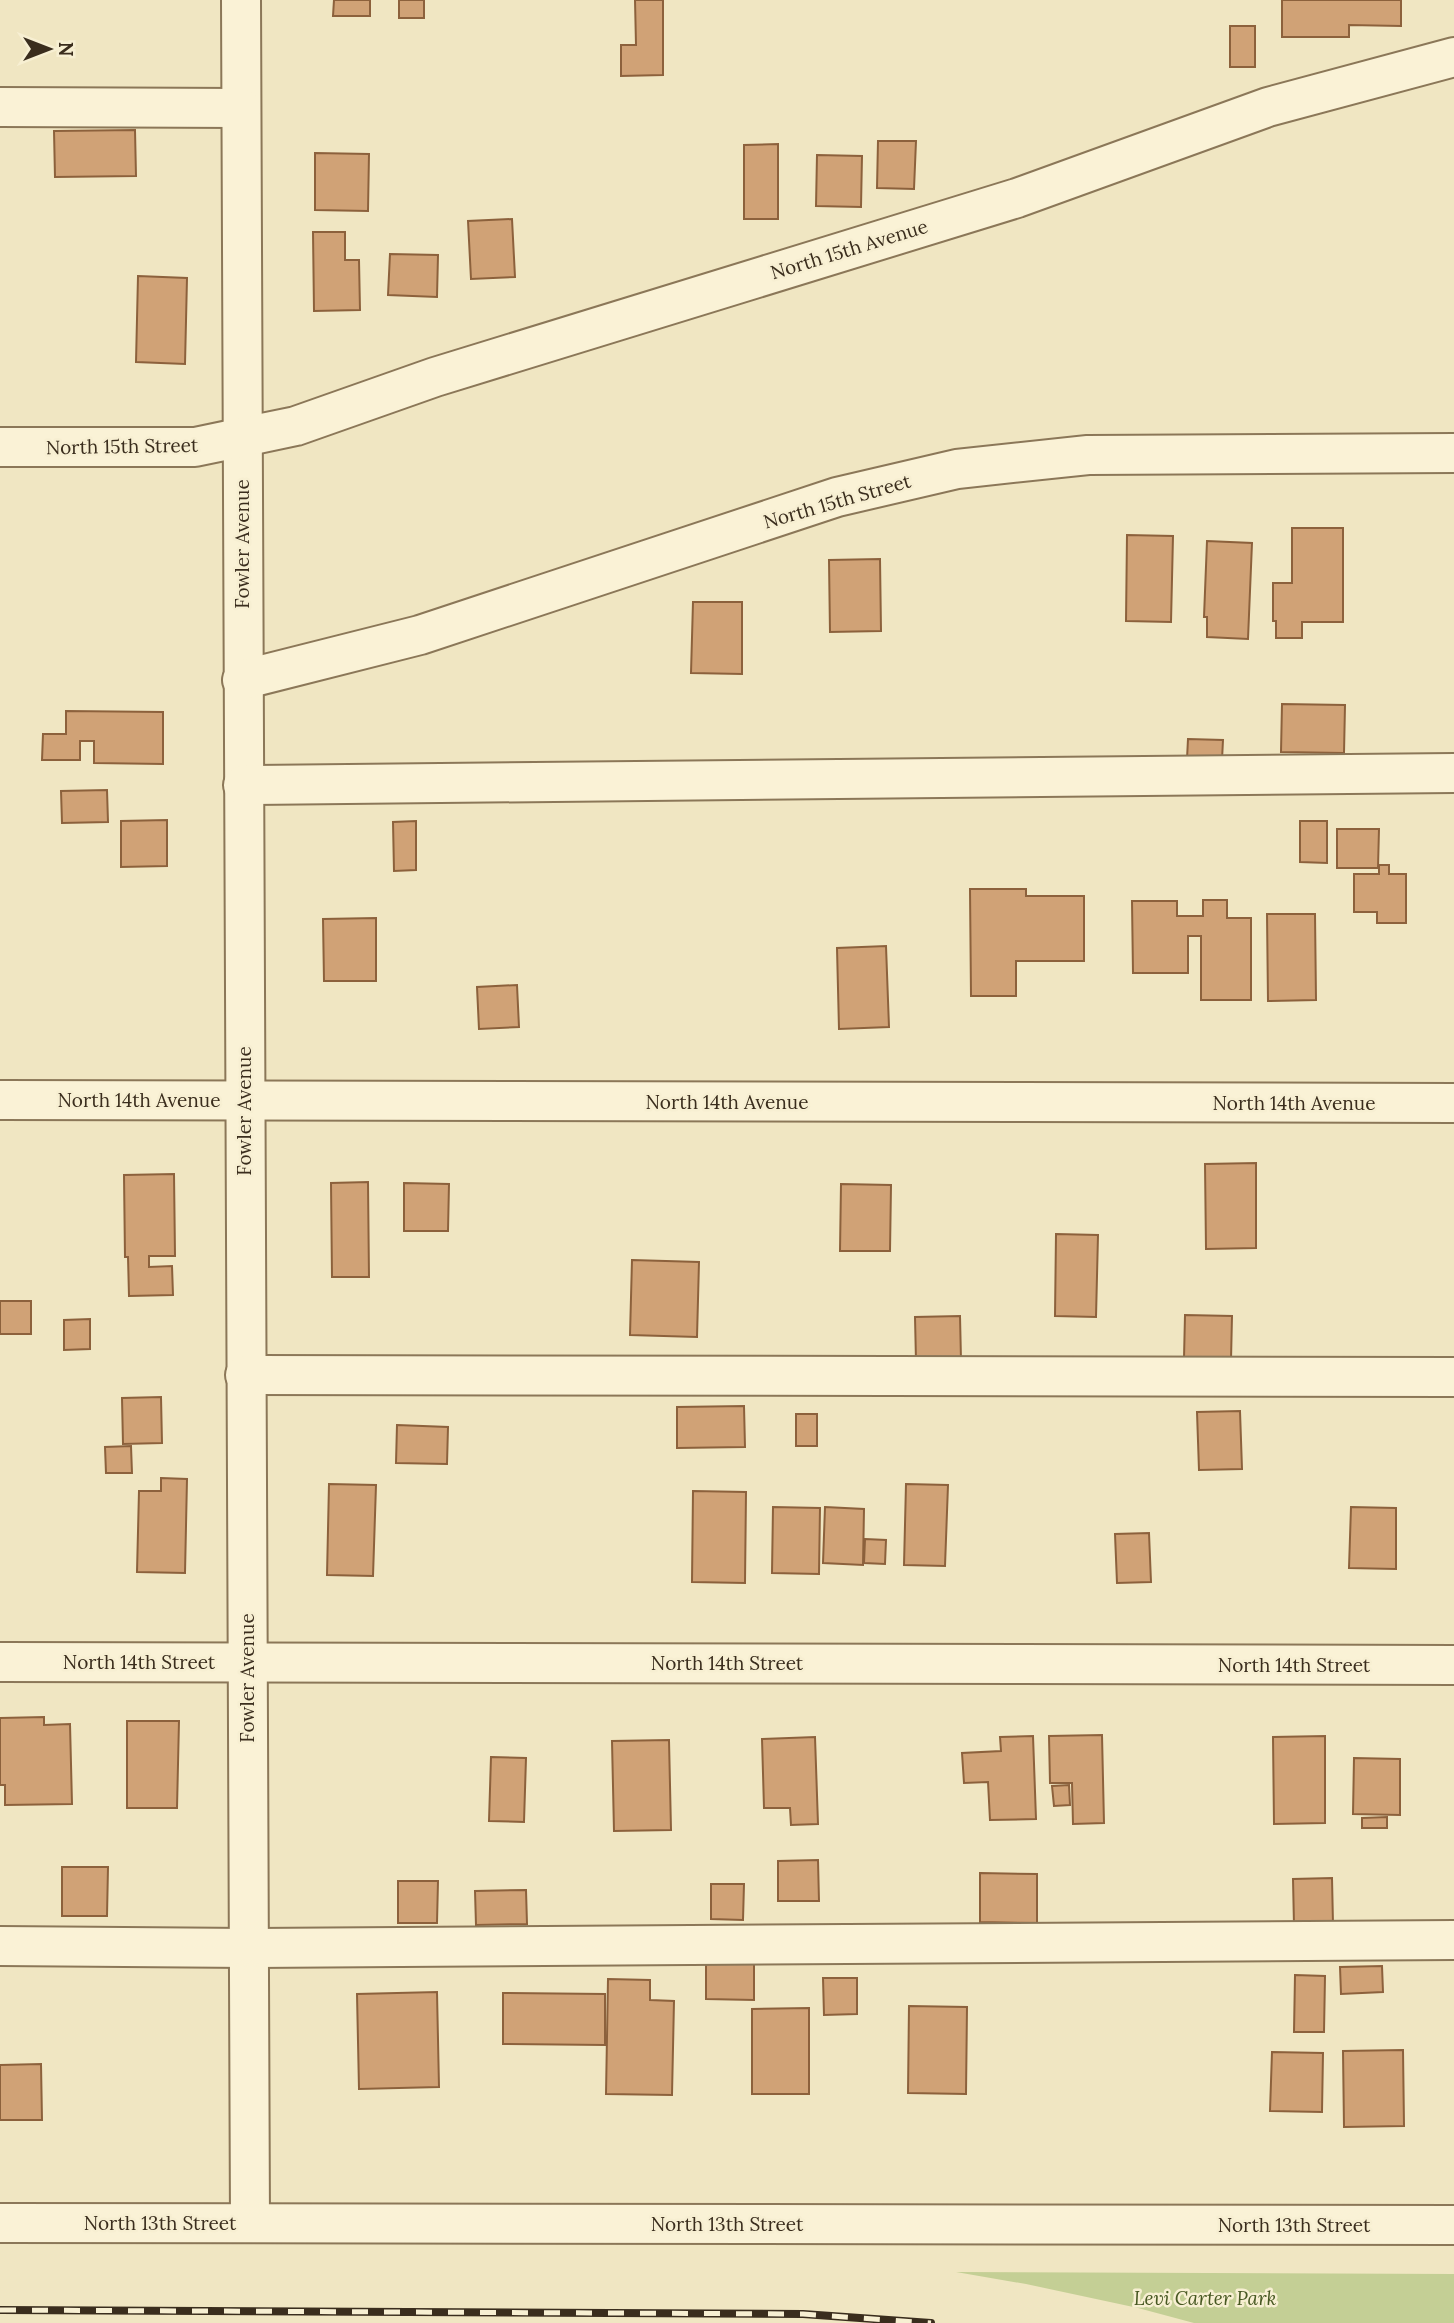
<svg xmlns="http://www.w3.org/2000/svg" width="1454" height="2323" font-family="Lora,serif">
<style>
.green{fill:#c4cf95}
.building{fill:#d0a276;stroke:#8c613c;stroke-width:2}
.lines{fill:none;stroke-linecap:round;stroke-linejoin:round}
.minor-casing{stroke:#8b7758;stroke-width:42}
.minor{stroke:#faf2d6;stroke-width:38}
.rail-casing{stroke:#3a2d1d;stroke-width:8}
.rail{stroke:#f7efd2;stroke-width:5;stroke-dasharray:16;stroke-linecap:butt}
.labels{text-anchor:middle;stroke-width:5;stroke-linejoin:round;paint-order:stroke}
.street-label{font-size:19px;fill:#3a2d1d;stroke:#f7efd2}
.park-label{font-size:19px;font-style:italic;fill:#475822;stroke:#f7efd2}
</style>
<rect width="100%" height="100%" fill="#f0e6c2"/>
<polygon class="green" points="956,2272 1454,2274 1454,2323 1194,2323 1138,2308 1026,2284"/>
<g class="building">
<polygon points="334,0 370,0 370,16 333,16"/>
<rect x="399" y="0" width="25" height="18"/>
<polygon points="635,0 663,0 663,75 621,76 621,45 636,45"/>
<polygon points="1282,0 1401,0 1401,26 1349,25 1349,37 1282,37"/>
<rect x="1230" y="26" width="25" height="41"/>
<polygon points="135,130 136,176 55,177 54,131"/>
<polygon points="878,141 916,141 914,189 877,188"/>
<polygon points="778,144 778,219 744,219 744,145"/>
<polygon points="315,153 369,154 368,211 315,210"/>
<polygon points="817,155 862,156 861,207 816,206"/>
<polygon points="512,219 515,277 471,279 468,221"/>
<polygon points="313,232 345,232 345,260 359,260 360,310 314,311"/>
<polygon points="390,254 438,255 437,297 388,295"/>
<polygon points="138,276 187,278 185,364 136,362"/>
<polygon points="1292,528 1343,528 1343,622 1302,622 1302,638 1276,638 1276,621 1273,621 1273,583 1292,583"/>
<polygon points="1127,535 1173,536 1171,622 1126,621"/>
<polygon points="1207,541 1252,543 1248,639 1207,637 1207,617 1204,617"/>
<polygon points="880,559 881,631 830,632 829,560"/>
<polygon points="693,602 742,602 742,674 691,673"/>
<polygon points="1282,704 1345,705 1344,753 1281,752"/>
<polygon points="66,711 163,712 163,764 94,763 94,741 80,741 80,760 42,760 43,734 66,734"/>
<polygon points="1188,739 1223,740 1222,760 1187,759"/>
<polygon points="107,790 108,822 62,823 61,791"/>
<polygon points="167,820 167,866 121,867 121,821"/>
<polygon points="416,821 416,870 394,871 393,822"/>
<polygon points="1300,821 1327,821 1327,863 1300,862"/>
<polygon points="1337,829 1379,829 1378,868 1337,868"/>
<polygon points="1379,865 1389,865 1389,874 1406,874 1406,923 1377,923 1377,912 1354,912 1354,874 1379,874"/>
<polygon points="970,889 1026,889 1026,896 1084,896 1084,961 1016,961 1016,996 971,996"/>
<polygon points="1203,900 1227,900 1227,918 1251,918 1251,1000 1201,1000 1201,936 1188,936 1188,973 1133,973 1132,901 1177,901 1177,916 1203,916"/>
<polygon points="1267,914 1315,914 1316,1000 1268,1001"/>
<polygon points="376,918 376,981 324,981 323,919"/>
<polygon points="886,946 889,1027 839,1029 837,948"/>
<polygon points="517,985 519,1027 479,1029 477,987"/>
<polygon points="1256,1163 1256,1248 1206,1249 1205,1164"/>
<polygon points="174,1174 175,1256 149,1256 149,1267 172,1266 173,1295 129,1296 128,1257 125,1257 124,1175"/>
<polygon points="368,1182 369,1277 332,1277 331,1183"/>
<polygon points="404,1183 449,1184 448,1231 404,1231"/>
<polygon points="841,1184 891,1185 890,1251 840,1251"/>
<polygon points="1056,1234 1098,1235 1096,1317 1055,1316"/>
<polygon points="632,1260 699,1262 697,1337 630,1335"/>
<rect x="0" y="1301" width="31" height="33"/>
<polygon points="1185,1315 1232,1316 1231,1360 1184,1358"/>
<polygon points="960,1316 961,1360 916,1361 915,1317"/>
<polygon points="90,1319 90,1349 64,1350 64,1320"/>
<polygon points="161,1397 162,1443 123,1444 122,1398"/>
<polygon points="744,1406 745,1447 677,1448 677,1407"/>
<polygon points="1240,1411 1242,1469 1199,1470 1197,1412"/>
<rect x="796" y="1414" width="21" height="32"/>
<polygon points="397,1425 448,1427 447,1464 396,1463"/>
<polygon points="131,1446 132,1473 106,1473 105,1447"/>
<polygon points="161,1478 187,1479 185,1573 137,1572 139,1491 161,1491"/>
<polygon points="329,1484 376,1485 373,1576 327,1575"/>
<polygon points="906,1484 948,1485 945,1566 904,1565"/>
<polygon points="693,1491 746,1492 745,1583 692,1582"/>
<polygon points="773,1507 820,1508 819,1574 772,1573"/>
<polygon points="825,1507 864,1509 863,1565 823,1563"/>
<polygon points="1351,1507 1396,1508 1396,1569 1349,1568"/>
<polygon points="1149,1533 1151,1582 1117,1583 1115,1534"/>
<polygon points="865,1539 886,1540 885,1564 864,1563"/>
<polygon points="44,1717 44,1725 70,1724 72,1804 5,1805 5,1785 0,1785 0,1718"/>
<polygon points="127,1721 179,1721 177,1808 127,1808"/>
<polygon points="1102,1735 1104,1823 1073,1824 1072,1783 1050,1783 1049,1736"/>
<polygon points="1033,1736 1036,1819 990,1820 988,1782 964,1783 962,1753 1001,1751 1000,1737"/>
<polygon points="1325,1736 1325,1823 1274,1824 1273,1737"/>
<polygon points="815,1737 818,1824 791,1825 790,1808 764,1808 762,1739"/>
<polygon points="669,1740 671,1830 614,1831 612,1741"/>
<polygon points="491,1757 526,1758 524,1822 489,1821"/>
<polygon points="1354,1758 1400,1759 1400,1815 1353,1814"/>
<polygon points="1069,1785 1070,1805 1054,1806 1052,1786"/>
<polygon points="1387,1817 1387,1828 1362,1828 1362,1818"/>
<polygon points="818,1860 819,1901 778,1901 778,1861"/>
<polygon points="62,1867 108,1867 107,1916 62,1916"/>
<polygon points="980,1873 1037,1874 1037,1923 980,1922"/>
<polygon points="1332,1878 1333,1924 1294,1925 1293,1879"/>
<polygon points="398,1881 438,1881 437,1923 398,1923"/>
<polygon points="711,1884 744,1884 743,1920 711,1919"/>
<polygon points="526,1890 527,1924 476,1925 475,1891"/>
<polygon points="706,1952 754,1952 754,2000 706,1999"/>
<polygon points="1382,1966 1383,1992 1341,1994 1340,1967"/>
<polygon points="1295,1975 1325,1976 1324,2032 1294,2032"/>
<polygon points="823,1978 857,1978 857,2014 824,2015"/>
<polygon points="608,1979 650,1980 650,2000 674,2001 672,2095 606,2094"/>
<polygon points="437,1992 439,2087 359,2089 357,1994"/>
<polygon points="503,1993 605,1994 605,2045 503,2044"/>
<polygon points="909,2006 967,2007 966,2094 908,2093"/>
<polygon points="809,2008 809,2094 752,2094 752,2009"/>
<polygon points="1403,2050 1404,2126 1344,2127 1343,2051"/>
<polygon points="1272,2052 1323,2053 1322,2112 1270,2111"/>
<polygon points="41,2064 42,2120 0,2120 0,2065"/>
</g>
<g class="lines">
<defs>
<g id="minor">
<polyline points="241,0 250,2223"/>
<polyline points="0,107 241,108"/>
<polyline points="0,447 195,447 296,426 435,377 1017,198 1268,107 1454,57"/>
<polyline points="242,680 420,635 837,497 957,469 1088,455 1454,453"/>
<polyline points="243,785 1454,773"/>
<polyline points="0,1100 1454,1103"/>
<polyline points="245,1375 1454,1377"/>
<polyline points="0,1662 1454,1665"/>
<polyline points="0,1946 248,1948 1454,1940"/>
<polyline points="0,2223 1454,2225"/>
</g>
</defs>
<use href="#minor" class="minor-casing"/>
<use href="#minor" class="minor"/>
<defs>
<polyline id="rail" points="0,2310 803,2314 931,2323"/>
</defs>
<use href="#rail" class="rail-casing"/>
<use href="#rail" class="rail"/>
</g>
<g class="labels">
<g class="street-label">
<text transform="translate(849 249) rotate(-17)" y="7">North 15th Avenue</text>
<text transform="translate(122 446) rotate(-1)" y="7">North 15th Street</text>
<text transform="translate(837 501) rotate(-16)" y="7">North 15th Street</text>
<text transform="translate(242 544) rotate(-90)" y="7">Fowler Avenue</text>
<text x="139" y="1107">North 14th Avenue</text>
<text x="727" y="1109">North 14th Avenue</text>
<text x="1294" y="1110">North 14th Avenue</text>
<text transform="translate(244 1111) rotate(-90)" y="7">Fowler Avenue</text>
<text x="139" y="1669">North 14th Street</text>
<text x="727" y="1670">North 14th Street</text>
<text x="1294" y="1672">North 14th Street</text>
<text transform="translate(247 1678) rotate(-90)" y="7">Fowler Avenue</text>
<text x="160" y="2230">North 13th Street</text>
<text x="727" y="2231">North 13th Street</text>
<text x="1294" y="2232">North 13th Street</text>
</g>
<g class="park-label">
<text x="1205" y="2305">Levi Carter Park</text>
</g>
</g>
<g transform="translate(49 49) rotate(90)" stroke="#f7efd2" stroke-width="5" paint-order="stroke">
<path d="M0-5L12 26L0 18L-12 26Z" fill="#3a2d1d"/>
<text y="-10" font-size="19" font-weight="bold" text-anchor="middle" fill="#3a2d1d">N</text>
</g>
</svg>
